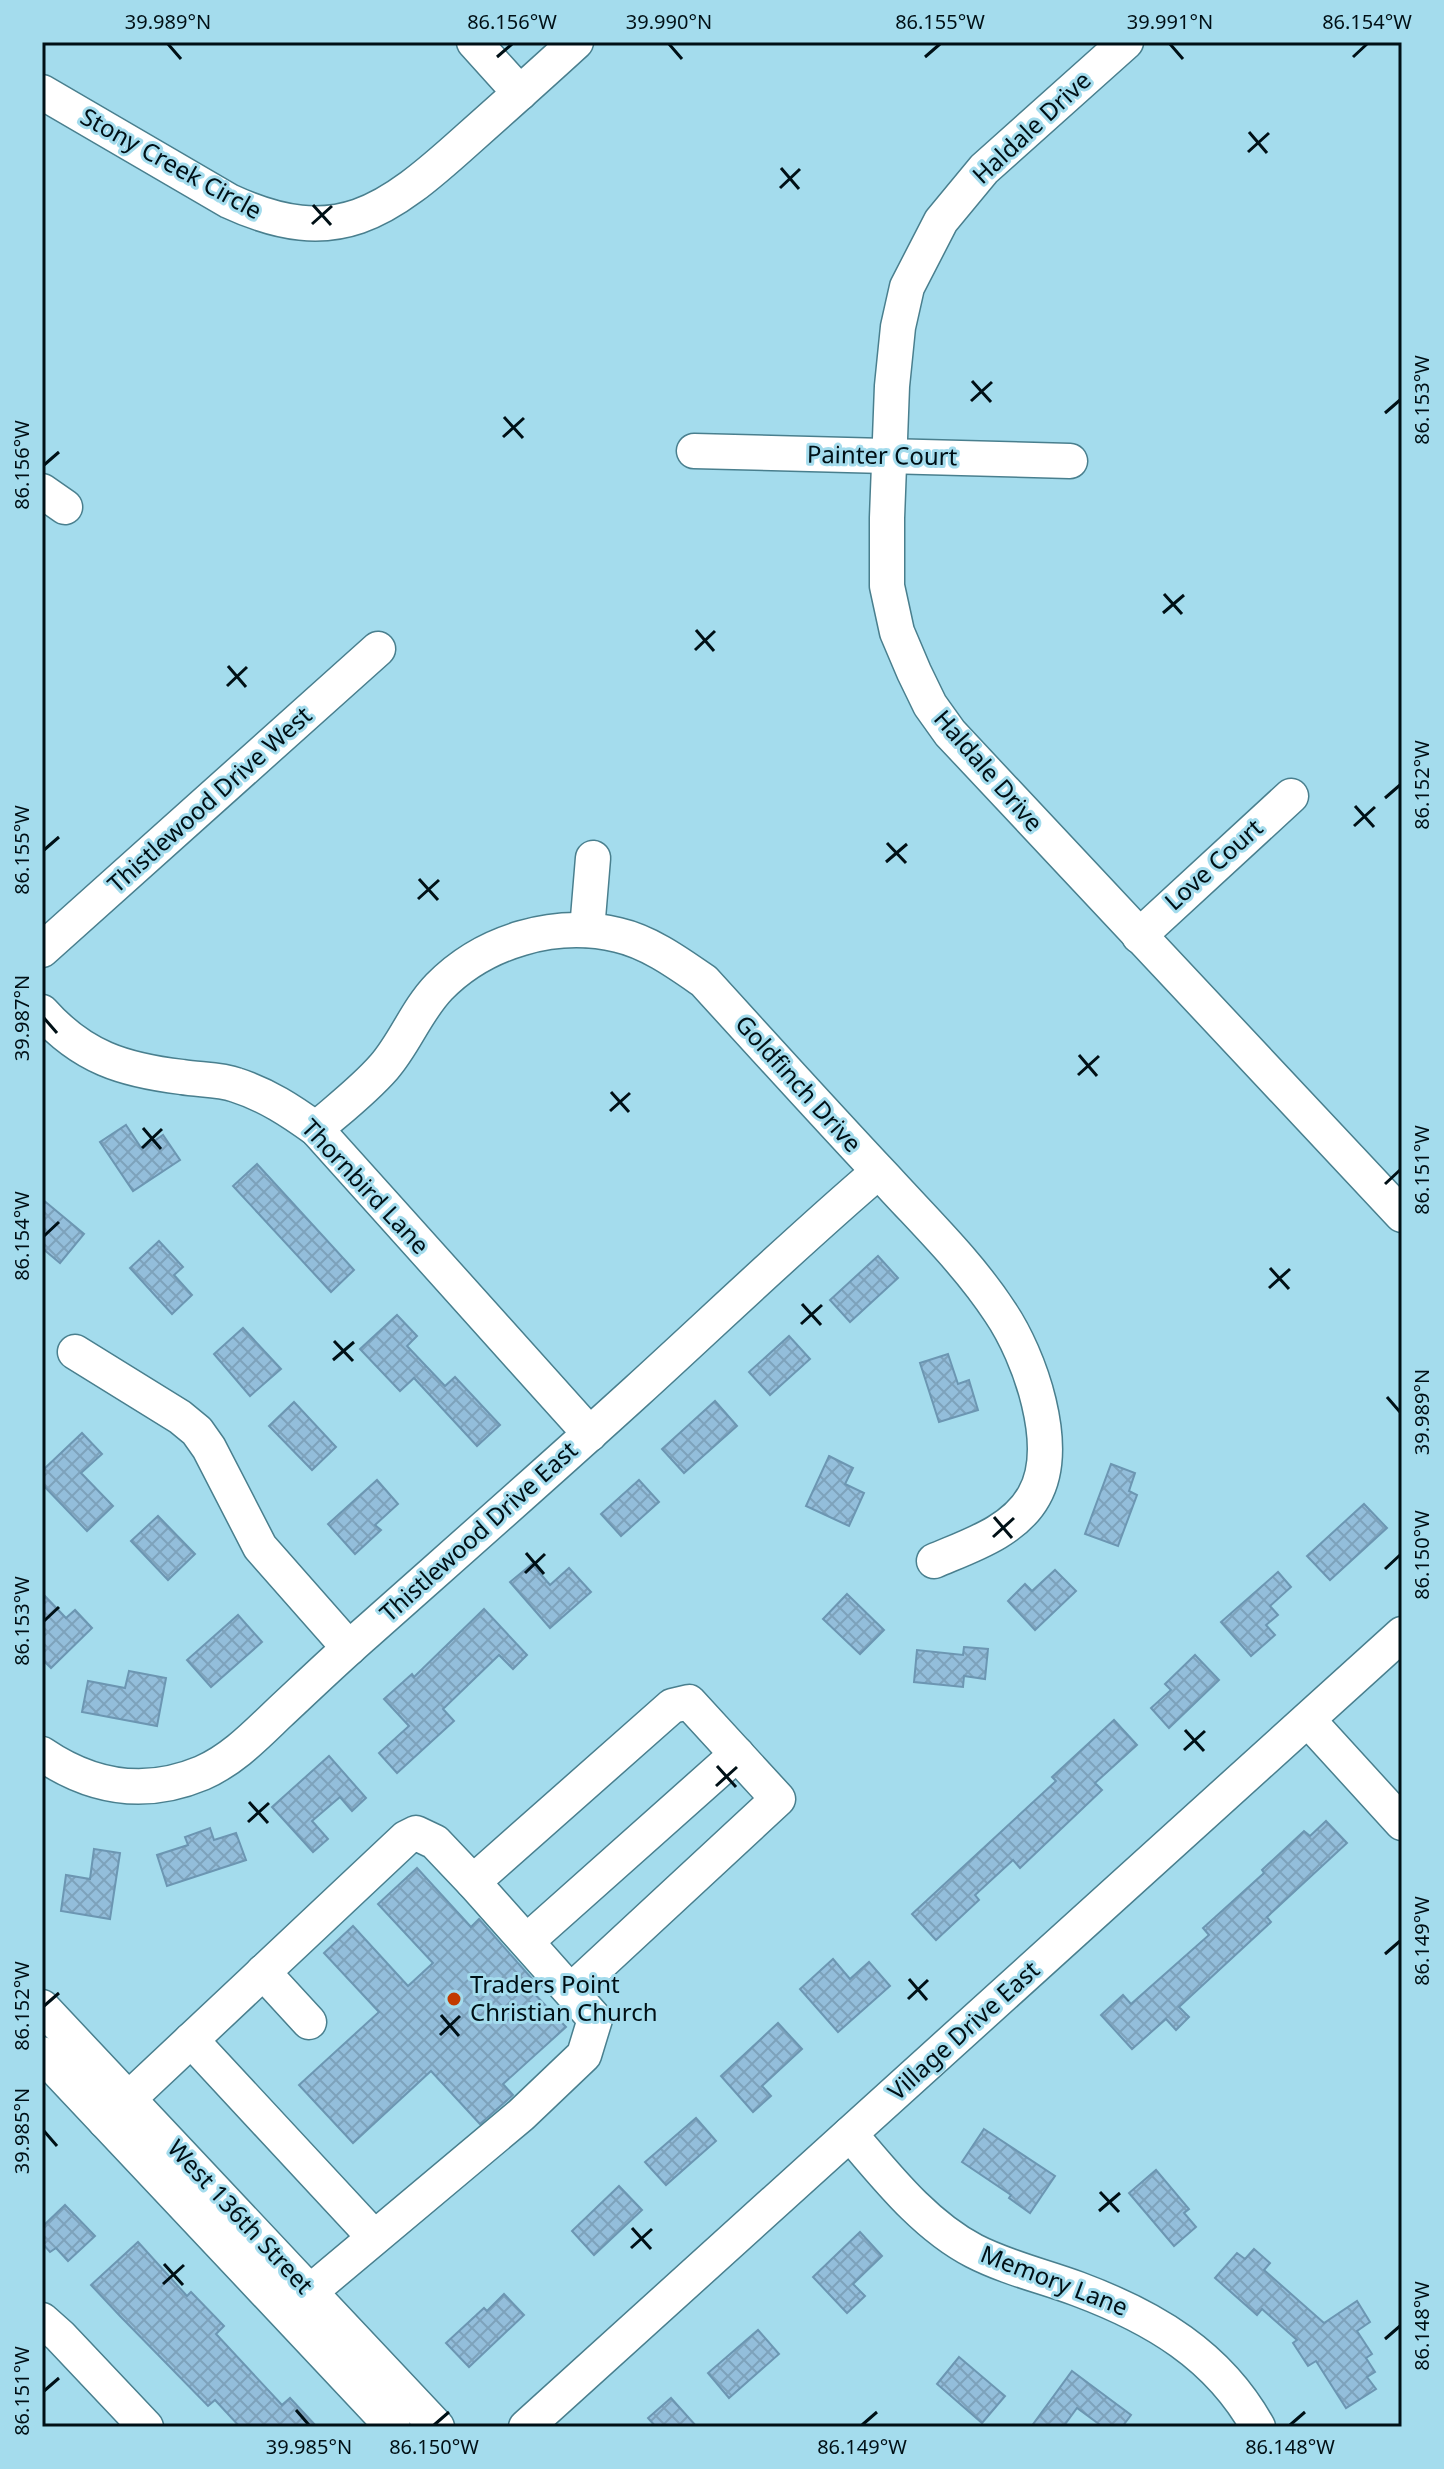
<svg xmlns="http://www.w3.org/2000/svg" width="1444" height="2469" font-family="'Noto Sans',sans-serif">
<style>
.building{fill:url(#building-cross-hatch);stroke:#6c96b2;stroke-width:2}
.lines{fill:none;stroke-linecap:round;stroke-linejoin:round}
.minor-casing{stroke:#497f8e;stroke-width:37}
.minor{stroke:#fff;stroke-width:34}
.ticks{fill:none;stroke:#001016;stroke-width:3}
.poi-dot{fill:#c23b00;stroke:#a4dced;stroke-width:3}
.labels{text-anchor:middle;stroke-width:6;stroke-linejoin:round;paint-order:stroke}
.street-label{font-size:24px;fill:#001016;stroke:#a4dced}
.poi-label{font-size:24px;fill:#001016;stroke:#a4dced;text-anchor:start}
.neatline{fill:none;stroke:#001016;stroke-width:3}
.ticks-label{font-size:20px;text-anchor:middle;fill:#001016}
</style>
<defs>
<pattern id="building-cross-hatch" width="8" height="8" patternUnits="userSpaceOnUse" patternTransform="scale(2)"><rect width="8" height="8" fill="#93bedb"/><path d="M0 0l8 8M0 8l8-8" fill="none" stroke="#7da2bb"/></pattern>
</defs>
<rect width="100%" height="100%" fill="#a4dced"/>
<g class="building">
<polygon points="126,1125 142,1149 163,1135 180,1160 133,1191 100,1142"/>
<polygon points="257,1164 354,1270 331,1292 233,1186"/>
<polygon points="42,1199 84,1234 60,1263 42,1248"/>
<polygon points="159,1241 183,1267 174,1275 192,1295 172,1314 130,1268"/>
<polygon points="878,1256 898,1278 850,1322 830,1300"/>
<polygon points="397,1315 417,1336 407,1346 445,1386 455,1377 500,1425 477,1446 414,1378 400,1391 360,1349"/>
<polygon points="243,1328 281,1369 250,1396 214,1354"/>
<polygon points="789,1336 810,1359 770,1395 749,1372"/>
<polygon points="948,1354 958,1384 969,1380 978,1410 939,1422 920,1363"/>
<polygon points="715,1401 737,1426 684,1473 662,1449"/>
<polygon points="294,1402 336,1447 312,1470 269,1426"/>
<polygon points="82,1433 102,1454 81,1473 113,1506 87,1531 42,1484 42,1471"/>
<polygon points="829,1456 853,1468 845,1484 864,1493 849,1526 806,1506"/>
<polygon points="1111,1464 1135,1473 1129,1491 1137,1495 1118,1546 1085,1534"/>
<polygon points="377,1480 398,1504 375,1525 381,1530 355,1554 328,1524"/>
<polygon points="639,1480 659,1502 621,1536 601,1514"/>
<polygon points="1364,1504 1387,1528 1330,1580 1307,1556"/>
<polygon points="158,1516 195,1554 168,1580 131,1541"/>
<polygon points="532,1564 550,1585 569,1568 591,1592 550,1628 510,1582"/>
<polygon points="1055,1570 1076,1591 1035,1630 1008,1601 1025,1584 1032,1591"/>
<polygon points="1278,1572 1291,1587 1270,1606 1278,1615 1266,1625 1275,1635 1251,1656 1221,1622"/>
<polygon points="42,1593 66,1618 75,1610 92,1628 51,1668 42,1659"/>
<polygon points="847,1594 884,1630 860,1654 823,1619"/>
<polygon points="484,1609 527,1655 513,1669 499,1655 443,1709 454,1721 397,1773 379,1753 409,1726 384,1699 412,1674 414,1677"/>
<polygon points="238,1615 262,1642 211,1687 187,1660"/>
<polygon points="964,1647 988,1649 985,1679 964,1676 963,1687 914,1682 917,1650 963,1655"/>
<polygon points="1195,1655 1219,1680 1169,1728 1151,1708 1171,1690 1165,1684"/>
<polygon points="129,1671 166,1678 157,1726 82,1712 88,1681 125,1688"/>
<polygon points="1114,1720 1137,1745 1095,1783 1102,1790 1020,1868 1013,1860 975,1895 979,1900 936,1940 912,1914 1056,1781 1052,1777"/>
<polygon points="329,1756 366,1798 352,1811 340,1797 312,1821 328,1839 313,1852 272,1807"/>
<polygon points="1326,1821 1347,1843 1267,1917 1271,1922 1179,2007 1189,2017 1176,2030 1166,2019 1132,2049 1101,2015 1123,1995 1131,2004 1209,1935 1203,1928 1264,1873 1262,1870 1304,1831 1310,1836"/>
<polygon points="210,1828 214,1840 236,1833 246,1860 167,1886 157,1855 188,1845 185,1837"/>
<polygon points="94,1849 120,1853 110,1919 61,1911 66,1875 90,1879"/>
<polygon points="417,1868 471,1927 479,1919 534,1981 528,1987 566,2027 503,2084 513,2095 480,2124 431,2071 353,2143 299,2085 379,2012 324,1953 353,1926 408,1986 433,1963 378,1904"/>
<polygon points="833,1959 850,1979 869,1962 890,1986 838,2032 800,1989"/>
<polygon points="778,2023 802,2049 762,2086 771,2096 753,2112 721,2076"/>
<polygon points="696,2118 716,2141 666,2185 645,2162"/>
<polygon points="984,2129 1055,2176 1030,2213 1009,2198 1011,2195 962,2162"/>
<polygon points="1156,2170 1189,2209 1184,2213 1196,2227 1174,2246 1129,2193"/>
<polygon points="619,2186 642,2210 594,2255 572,2231"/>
<polygon points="65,2205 95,2236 68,2261 56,2248 50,2252 42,2243 42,2227"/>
<polygon points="860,2232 882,2256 853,2284 865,2296 847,2313 813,2277"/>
<polygon points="138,2242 187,2296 191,2292 224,2326 216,2334 282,2405 290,2398 317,2427 240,2427 215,2400 208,2406 120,2316 91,2285"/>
<polygon points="1254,2249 1270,2263 1264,2270 1324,2323 1357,2301 1370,2322 1357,2331 1372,2354 1366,2358 1375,2372 1367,2377 1376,2389 1346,2408 1316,2361 1308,2366 1293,2343 1297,2340 1262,2309 1257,2315 1215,2278 1237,2253 1245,2259"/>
<polygon points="504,2294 524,2315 469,2367 446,2343 484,2308 487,2311"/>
<polygon points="758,2330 779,2354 729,2398 708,2373"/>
<polygon points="959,2357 1005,2396 982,2423 937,2384"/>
<polygon points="1072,2371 1131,2415 1122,2427 1103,2427 1077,2408 1063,2427 1031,2427"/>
<polygon points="671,2398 697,2427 656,2427 648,2418"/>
</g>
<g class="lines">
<defs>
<g id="minor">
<polyline points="474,42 520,93"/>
<polyline points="1126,42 984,169 941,221 907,287 898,327 892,386 887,518 887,586 897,632 914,672 930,705 950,733 1402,1215"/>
<path d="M42 92 229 201C337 251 387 212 467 140 503 108 540 75 576 42"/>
<polyline points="694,451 1070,461"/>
<polyline points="42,491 65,507"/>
<polyline points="587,930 593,858"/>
<polyline points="1139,936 1291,796"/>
<polyline points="42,950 378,649"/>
<path d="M42 1012C82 1057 123 1070 182 1077 199 1080 220 1079 236 1085 267 1095 291 1111 316 1129L590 1434"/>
<path d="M316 1129C339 1109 364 1090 384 1067 405 1043 416 1011 439 987 484 941 555 920 618 935 649 942 678 963 704 981 764 1047 824 1113 885 1178 924 1221 968 1263 1000 1312 1030 1356 1062 1447 1034 1496 1014 1532 969 1546 934 1561"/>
<polyline points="75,1352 180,1417 197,1431 209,1448 260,1547 349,1648"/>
<polyline points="1308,1720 1402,1823"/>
<path d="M42 1754C92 1788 145 1797 202 1773 232 1760 255 1736 278 1714 307 1687 336 1659 367 1632 457 1552 548 1472 637 1391 717 1318 796 1242 878 1172"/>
<polyline points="473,1882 672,1706 689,1702 778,1799 572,1990"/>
<polyline points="527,1941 737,1754"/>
<polyline points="263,1972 309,2022"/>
<polyline points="42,2007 437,2427"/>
<polyline points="191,2040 374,2237"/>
<polyline points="42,2054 393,2427"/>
<polyline points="105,2121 406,1838 416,1833 435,1842 473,1882 595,2019 584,2055 521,2115 286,2312"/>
<path d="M850 2134C886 2176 924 2225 974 2251 1007 2268 1043 2276 1078 2289 1153 2317 1218 2355 1258 2427"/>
<polyline points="42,2320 60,2336 146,2427"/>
<polyline points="526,2427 1402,1634"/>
</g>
</defs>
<use href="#minor" class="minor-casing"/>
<use href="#minor" class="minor"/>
</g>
<path class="ticks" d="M168 44 181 59M669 44 682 59M1170 44 1183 59M497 57 512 44M925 57 940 44M1353 57 1367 44M1249 132 1267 153M1248 152 1269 133M781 168 799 189M780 188 800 169M313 205 331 225M312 224 332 206M972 381 991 402M971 401 992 382M1385 413 1400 400M504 417 523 438M503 437 524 418M44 465 59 452M1164 594 1182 614M1163 613 1184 595M696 630 714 651M695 650 715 631M228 666 246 687M227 686 247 667M1385 798 1400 785M1355 806 1374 827M1354 826 1375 807M887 843 906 863M44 850 59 837M886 862 907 844M419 879 438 900M418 899 439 880M44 1018 57 1033M1079 1055 1097 1076M1078 1075 1099 1056M611 1092 629 1112M610 1111 630 1093M143 1128 161 1149M142 1148 162 1129M1385 1184 1400 1170M44 1236 59 1222M1270 1268 1289 1289M1269 1288 1290 1269M802 1304 821 1325M801 1324 822 1305M334 1341 353 1361M333 1360 354 1342M1387 1397 1400 1412M994 1517 1012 1538M993 1537 1014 1518M526 1553 544 1574M1385 1569 1400 1555M525 1573 545 1554M44 1621 59 1607M1185 1730 1204 1751M1184 1750 1205 1731M717 1766 736 1787M716 1786 737 1767M249 1802 268 1823M248 1822 269 1803M1385 1954 1400 1941M909 1979 927 2000M908 1999 928 1980M44 2006 59 1993M441 2015 459 2036M440 2035 460 2016M44 2131 57 2146M1100 2192 1119 2212M1099 2211 1120 2193M632 2228 651 2249M631 2248 652 2229M164 2264 183 2285M163 2284 184 2265M1385 2339 1400 2326M44 2391 59 2378M296 2410 309 2425M434 2425 449 2412M862 2425 877 2412M1290 2425 1305 2412"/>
<circle class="poi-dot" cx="454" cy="1999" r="8"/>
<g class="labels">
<g class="street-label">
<text transform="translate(1032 128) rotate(-43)" y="8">Haldale Drive</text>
<text transform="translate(171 164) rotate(29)" y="8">Stony Creek Circle</text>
<text transform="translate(882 456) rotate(1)" y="8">Painter Court</text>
<text transform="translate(988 771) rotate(49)" y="8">Haldale Drive</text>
<text transform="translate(210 800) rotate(-42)" y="8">Thistlewood Drive West</text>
<text transform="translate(1214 865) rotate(-42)" y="8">Love Court</text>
<text transform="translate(798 1084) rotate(48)" y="8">Goldfinch Drive</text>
<text transform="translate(365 1187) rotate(47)" y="8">Thornbird Lane</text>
<text transform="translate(479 1532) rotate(-42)" y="8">Thistlewood Drive East</text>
<text transform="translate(964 2031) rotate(-42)" y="8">Village Drive East</text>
<text transform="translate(240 2217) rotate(47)" y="8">West 136th Street</text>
<text transform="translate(1054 2281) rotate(21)" y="8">Memory Lane</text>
</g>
<g class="poi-label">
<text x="470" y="1993">Traders Point<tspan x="470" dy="28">Christian Church</tspan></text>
</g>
</g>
<rect width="1444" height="2469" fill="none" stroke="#a4dced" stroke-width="88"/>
<rect x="44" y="44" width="1356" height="2381" class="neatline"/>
<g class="ticks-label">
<text x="168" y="29">39.989°N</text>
<text x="512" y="29">86.156°W</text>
<text x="669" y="29">39.990°N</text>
<text x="940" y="29">86.155°W</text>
<text x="1170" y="29">39.991°N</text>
<text x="1367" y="29">86.154°W</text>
<text transform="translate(1422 400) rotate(-90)" y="7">86.153°W</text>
<text transform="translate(22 465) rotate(-90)" y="7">86.156°W</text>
<text transform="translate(1422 785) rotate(-90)" y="7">86.152°W</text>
<text transform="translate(22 850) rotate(-90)" y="7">86.155°W</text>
<text transform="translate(22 1018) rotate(-90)" y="7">39.987°N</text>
<text transform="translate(1422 1170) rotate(-90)" y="7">86.151°W</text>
<text transform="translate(22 1236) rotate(-90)" y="7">86.154°W</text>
<text transform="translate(1422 1412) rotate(-90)" y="7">39.989°N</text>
<text transform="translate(1422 1555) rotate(-90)" y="7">86.150°W</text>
<text transform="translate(22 1621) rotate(-90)" y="7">86.153°W</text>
<text transform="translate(1422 1941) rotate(-90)" y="7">86.149°W</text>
<text transform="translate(22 2006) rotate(-90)" y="7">86.152°W</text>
<text transform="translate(22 2131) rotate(-90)" y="7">39.985°N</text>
<text transform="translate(1422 2326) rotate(-90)" y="7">86.148°W</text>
<text transform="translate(22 2391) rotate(-90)" y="7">86.151°W</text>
<text x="309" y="2454">39.985°N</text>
<text x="434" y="2454">86.150°W</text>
<text x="862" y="2454">86.149°W</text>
<text x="1290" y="2454">86.148°W</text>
</g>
</svg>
